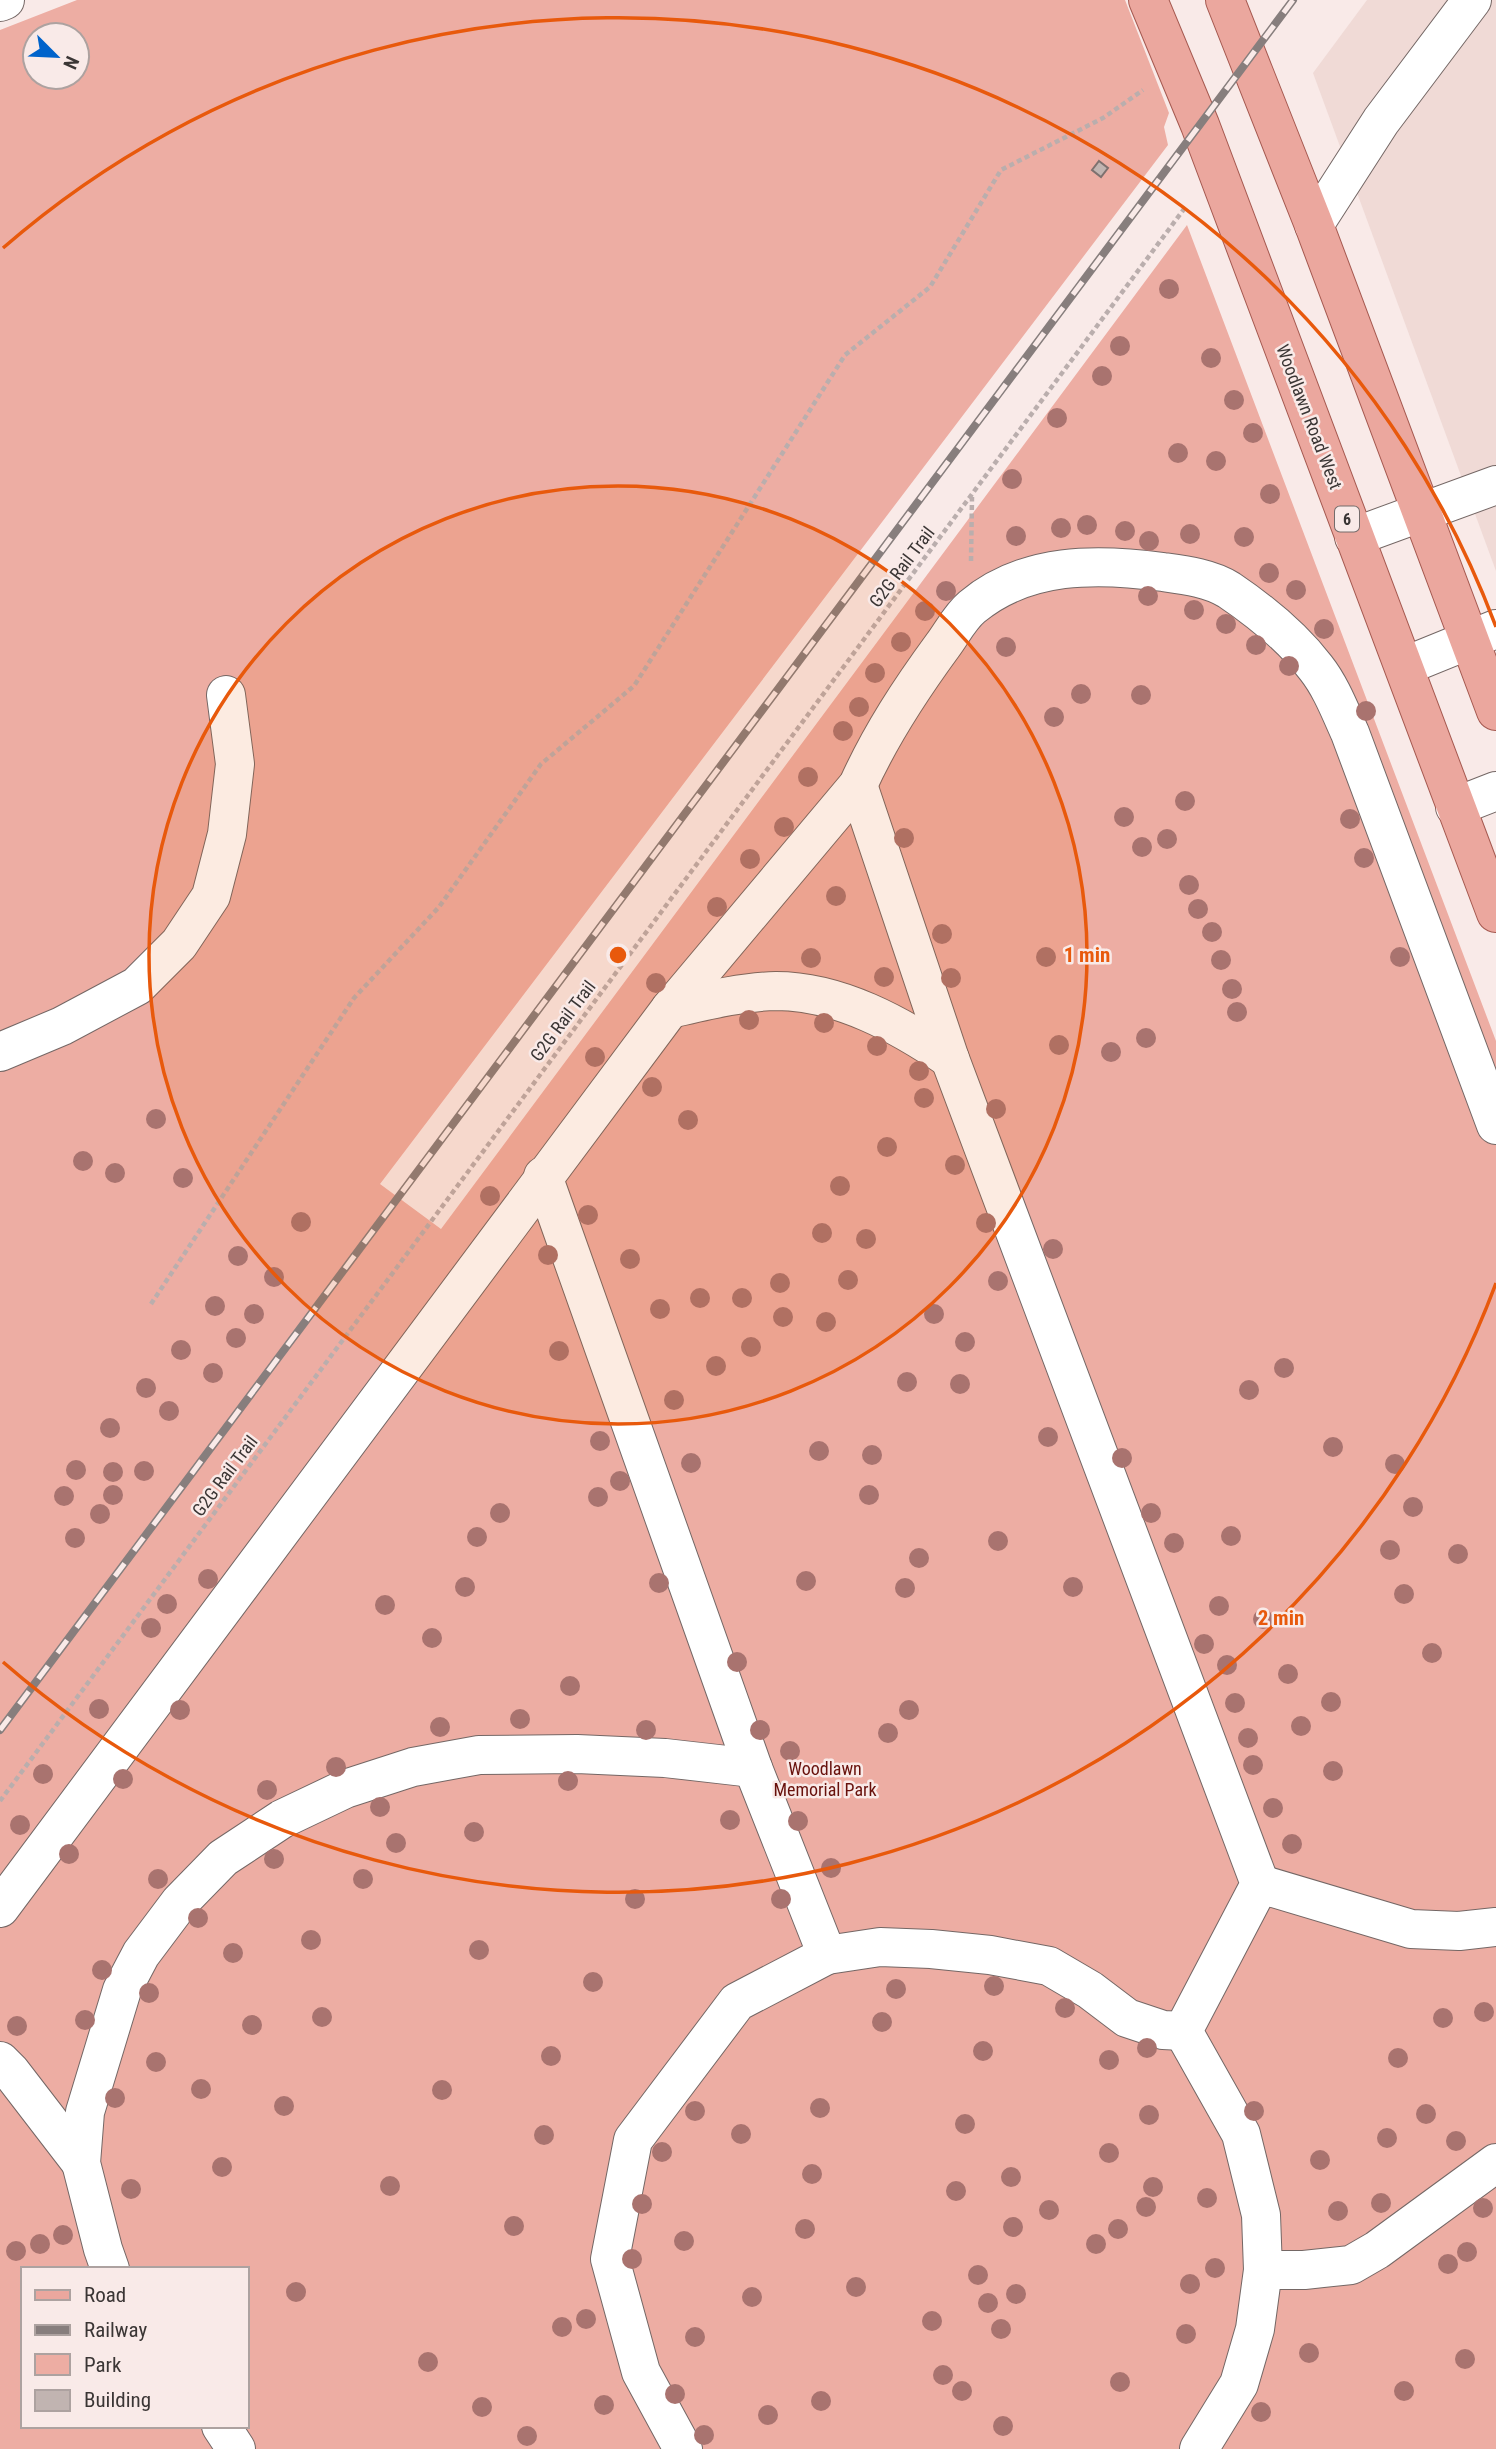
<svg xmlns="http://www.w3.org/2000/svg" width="1496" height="2449" font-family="'Roboto Condensed',sans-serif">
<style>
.built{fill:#f0dad6}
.green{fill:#edada3;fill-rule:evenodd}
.building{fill:#c1b4b1;stroke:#7e716f;stroke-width:2}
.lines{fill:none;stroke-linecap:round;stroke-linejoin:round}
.minor-casing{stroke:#746765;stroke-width:40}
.major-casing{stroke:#a55950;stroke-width:40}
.path{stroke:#baaead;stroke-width:4.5;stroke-dasharray:5 3.5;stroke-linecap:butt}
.minor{stroke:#fff;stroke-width:38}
.major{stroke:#eba79e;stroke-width:38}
.rail-casing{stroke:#877e7d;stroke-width:8}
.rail{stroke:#f9eae8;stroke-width:5;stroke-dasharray:16;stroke-linecap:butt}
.tree{fill:#a9736f}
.ring{fill:none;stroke:#e8590c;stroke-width:3.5}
.labels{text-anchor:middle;stroke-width:5;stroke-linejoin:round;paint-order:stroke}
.shield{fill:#f9eae8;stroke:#746c6b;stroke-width:2}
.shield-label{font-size:16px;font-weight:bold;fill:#3b3635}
.street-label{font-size:18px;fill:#3b3635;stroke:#f9eae8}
.park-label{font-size:18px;fill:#68110c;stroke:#f9eae8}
.centre{fill:#e8590c;stroke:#f9eae8;stroke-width:3.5}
.ring-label{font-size:21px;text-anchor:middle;font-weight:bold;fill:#e8590c;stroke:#f9eae8;stroke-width:5;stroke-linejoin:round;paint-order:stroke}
</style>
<rect width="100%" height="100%" fill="#f9eae8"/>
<polygon class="built" points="1367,0 1496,0 1496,571 1313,73"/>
<path class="green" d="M77 0H1125L1169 113 1164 127 1168 145 380 1184 441 1229 1187 225 1496 1041V2449H0V30ZM35 35H77V77H35ZM23 2269H247V2426H23Z"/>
<polygon class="building" points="1099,161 1108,168 1101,177 1092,170"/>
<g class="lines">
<defs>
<g id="minor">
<polyline points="0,2 5,0"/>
<polyline points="1314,225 1381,121 1472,0"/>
<polyline points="1354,537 1496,485"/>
<polyline points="1405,666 1496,629"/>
<polyline points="858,785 950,1059 1260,1884 1183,2031 1241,2134 1261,2215 1263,2270 1255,2329 1239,2384 1199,2449"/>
<polyline points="1455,807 1496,791"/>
<path d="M670 1009C705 1001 740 992 776 991 839 991 900 1025 950 1059"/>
<polyline points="0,1052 62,1026 137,986 179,944 211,896 227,834 235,764 226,695"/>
<polyline points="543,1176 753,1768 827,1955 737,2002 633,2140 610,2259 641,2372 683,2449"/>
<polyline points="1260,1884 1411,1929 1459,1931 1496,1927"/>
<path d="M0 1908 670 1009 858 785C881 734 910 690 943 645 952 633 960 617 972 607 1026 562 1097 563 1163 572 1185 575 1210 578 1229 590 1260 611 1293 638 1316 668 1331 687 1340 711 1350 733L1496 1125"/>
<polyline points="827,1955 880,1947 931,1949 990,1955 1049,1966 1090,1990 1127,2018 1163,2030 1183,2031"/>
<polyline points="0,2061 11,2072 81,2163"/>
<polyline points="110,2269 103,2249 81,2163 85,2112 122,1990 141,1954 180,1902 223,1858 282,1819 345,1789 413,1767 479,1755 577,1754 665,1758 753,1768"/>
<polyline points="1263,2270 1304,2270 1351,2265 1377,2250 1496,2163"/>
<polyline points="221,2426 236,2449"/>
</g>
<g id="major">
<polyline points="1148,0 1200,125 1496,913"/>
<polyline points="1225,0 1314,225 1496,711"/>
</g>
</defs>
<use href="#minor" class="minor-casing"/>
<use href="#major" class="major-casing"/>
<g class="path">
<polyline points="971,561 972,497"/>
<polyline points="151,1304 354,998 439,907 541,764 634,686 845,355 930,287 1001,170 1103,118 1143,90"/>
<polyline points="0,1801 1187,205"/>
</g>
<use href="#minor" class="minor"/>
<use href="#major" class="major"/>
<defs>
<polyline id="rail" points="0,1730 1293,0"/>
</defs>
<use href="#rail" class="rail-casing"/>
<use href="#rail" class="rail"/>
</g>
<g class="tree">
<circle cx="1169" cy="289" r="10"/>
<circle cx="1120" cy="346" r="10"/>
<circle cx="1211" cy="358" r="10"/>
<circle cx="1102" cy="376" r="10"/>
<circle cx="1234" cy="400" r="10"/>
<circle cx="1057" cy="418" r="10"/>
<circle cx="1253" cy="433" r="10"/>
<circle cx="1178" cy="453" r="10"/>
<circle cx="1216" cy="461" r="10"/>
<circle cx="1012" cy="479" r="10"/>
<circle cx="1270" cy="494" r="10"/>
<circle cx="1087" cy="525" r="10"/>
<circle cx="1061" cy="528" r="10"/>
<circle cx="1125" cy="531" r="10"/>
<circle cx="1190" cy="534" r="10"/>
<circle cx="1016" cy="536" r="10"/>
<circle cx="1244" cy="537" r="10"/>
<circle cx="1149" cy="541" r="10"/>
<circle cx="1269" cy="573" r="10"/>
<circle cx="1296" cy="590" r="10"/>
<circle cx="946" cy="591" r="10"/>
<circle cx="1148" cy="596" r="10"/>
<circle cx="1194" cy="610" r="10"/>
<circle cx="925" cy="611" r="10"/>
<circle cx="1226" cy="624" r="10"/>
<circle cx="1324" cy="629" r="10"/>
<circle cx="901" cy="642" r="10"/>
<circle cx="1256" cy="645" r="10"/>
<circle cx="1006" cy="647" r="10"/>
<circle cx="1289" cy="666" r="10"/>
<circle cx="875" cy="673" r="10"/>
<circle cx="1081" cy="694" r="10"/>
<circle cx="1141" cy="695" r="10"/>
<circle cx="859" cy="707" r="10"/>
<circle cx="1366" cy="711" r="10"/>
<circle cx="1054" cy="717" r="10"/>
<circle cx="843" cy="731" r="10"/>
<circle cx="808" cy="777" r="10"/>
<circle cx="1185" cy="801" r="10"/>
<circle cx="1124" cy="817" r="10"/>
<circle cx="1350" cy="819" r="10"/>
<circle cx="784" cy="827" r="10"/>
<circle cx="904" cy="838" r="10"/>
<circle cx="1167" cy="839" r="10"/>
<circle cx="1142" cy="847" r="10"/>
<circle cx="1364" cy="858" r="10"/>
<circle cx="750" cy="859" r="10"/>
<circle cx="1189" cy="885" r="10"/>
<circle cx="836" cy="896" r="10"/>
<circle cx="717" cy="907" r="10"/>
<circle cx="1198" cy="909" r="10"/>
<circle cx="1212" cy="932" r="10"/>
<circle cx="942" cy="934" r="10"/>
<circle cx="1046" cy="957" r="10"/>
<circle cx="1400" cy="957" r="10"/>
<circle cx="811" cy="958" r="10"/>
<circle cx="1221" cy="960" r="10"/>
<circle cx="884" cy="977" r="10"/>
<circle cx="951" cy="978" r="10"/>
<circle cx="656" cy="983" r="10"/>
<circle cx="1232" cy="989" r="10"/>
<circle cx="1237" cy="1012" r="10"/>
<circle cx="749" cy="1020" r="10"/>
<circle cx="824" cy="1023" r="10"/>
<circle cx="1146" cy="1038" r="10"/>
<circle cx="1059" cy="1045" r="10"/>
<circle cx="877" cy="1046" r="10"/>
<circle cx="1111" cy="1052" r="10"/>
<circle cx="595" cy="1057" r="10"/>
<circle cx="919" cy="1071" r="10"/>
<circle cx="652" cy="1087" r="10"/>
<circle cx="924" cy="1098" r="10"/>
<circle cx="996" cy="1109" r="10"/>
<circle cx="156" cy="1119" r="10"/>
<circle cx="688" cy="1120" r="10"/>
<circle cx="887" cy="1147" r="10"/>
<circle cx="83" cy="1161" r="10"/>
<circle cx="955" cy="1165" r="10"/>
<circle cx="115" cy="1173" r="10"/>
<circle cx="183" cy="1178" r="10"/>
<circle cx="840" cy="1186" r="10"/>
<circle cx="490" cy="1196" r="10"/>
<circle cx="588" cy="1215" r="10"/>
<circle cx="301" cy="1222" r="10"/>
<circle cx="986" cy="1223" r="10"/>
<circle cx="822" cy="1233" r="10"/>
<circle cx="866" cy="1239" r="10"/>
<circle cx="1053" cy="1249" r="10"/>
<circle cx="548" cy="1255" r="10"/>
<circle cx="238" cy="1256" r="10"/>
<circle cx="630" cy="1259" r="10"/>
<circle cx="274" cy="1277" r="10"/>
<circle cx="848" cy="1280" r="10"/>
<circle cx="998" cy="1281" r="10"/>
<circle cx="780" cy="1283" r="10"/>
<circle cx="700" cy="1298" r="10"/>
<circle cx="742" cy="1298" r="10"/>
<circle cx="215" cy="1306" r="10"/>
<circle cx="660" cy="1309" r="10"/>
<circle cx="254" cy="1314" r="10"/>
<circle cx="934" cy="1314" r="10"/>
<circle cx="783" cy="1317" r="10"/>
<circle cx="826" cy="1322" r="10"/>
<circle cx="236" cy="1338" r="10"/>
<circle cx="965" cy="1342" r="10"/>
<circle cx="751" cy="1347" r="10"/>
<circle cx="181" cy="1350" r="10"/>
<circle cx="559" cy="1351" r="10"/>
<circle cx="716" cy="1366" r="10"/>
<circle cx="1284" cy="1368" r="10"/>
<circle cx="213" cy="1373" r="10"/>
<circle cx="907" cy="1382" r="10"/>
<circle cx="960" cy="1384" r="10"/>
<circle cx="146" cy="1388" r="10"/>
<circle cx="1249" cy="1390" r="10"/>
<circle cx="674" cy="1400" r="10"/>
<circle cx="169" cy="1411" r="10"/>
<circle cx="110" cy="1428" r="10"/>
<circle cx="1048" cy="1437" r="10"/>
<circle cx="600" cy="1441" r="10"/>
<circle cx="1333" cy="1447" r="10"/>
<circle cx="819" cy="1451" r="10"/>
<circle cx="872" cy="1455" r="10"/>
<circle cx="1122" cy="1458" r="10"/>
<circle cx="691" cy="1463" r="10"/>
<circle cx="1395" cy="1464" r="10"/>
<circle cx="76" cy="1470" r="10"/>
<circle cx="144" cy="1471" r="10"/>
<circle cx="113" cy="1472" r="10"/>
<circle cx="620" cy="1481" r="10"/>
<circle cx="113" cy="1495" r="10"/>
<circle cx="869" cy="1495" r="10"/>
<circle cx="64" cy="1496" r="10"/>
<circle cx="598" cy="1497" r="10"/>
<circle cx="1413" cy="1507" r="10"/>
<circle cx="500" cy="1513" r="10"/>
<circle cx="1151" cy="1513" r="10"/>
<circle cx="100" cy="1514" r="10"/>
<circle cx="1231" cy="1536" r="10"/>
<circle cx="477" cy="1537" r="10"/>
<circle cx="75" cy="1538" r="10"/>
<circle cx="998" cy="1541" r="10"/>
<circle cx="1174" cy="1543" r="10"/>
<circle cx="1390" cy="1550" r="10"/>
<circle cx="1458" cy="1554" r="10"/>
<circle cx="919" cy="1558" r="10"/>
<circle cx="208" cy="1579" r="10"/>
<circle cx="806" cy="1581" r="10"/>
<circle cx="659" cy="1583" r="10"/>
<circle cx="465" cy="1587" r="10"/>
<circle cx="1073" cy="1587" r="10"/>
<circle cx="905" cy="1588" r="10"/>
<circle cx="1404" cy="1594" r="10"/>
<circle cx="167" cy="1604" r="10"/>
<circle cx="385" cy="1605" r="10"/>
<circle cx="1219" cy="1606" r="10"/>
<circle cx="1263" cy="1619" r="10"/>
<circle cx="151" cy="1628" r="10"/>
<circle cx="432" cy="1638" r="10"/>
<circle cx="1204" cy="1644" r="10"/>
<circle cx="1432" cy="1653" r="10"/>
<circle cx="737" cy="1662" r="10"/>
<circle cx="1227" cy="1665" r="10"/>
<circle cx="1288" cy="1674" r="10"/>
<circle cx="570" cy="1686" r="10"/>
<circle cx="1331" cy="1702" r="10"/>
<circle cx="1235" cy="1703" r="10"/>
<circle cx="99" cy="1709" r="10"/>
<circle cx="180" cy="1710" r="10"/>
<circle cx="909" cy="1710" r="10"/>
<circle cx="520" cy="1719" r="10"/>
<circle cx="1301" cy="1726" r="10"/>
<circle cx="440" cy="1727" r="10"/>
<circle cx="646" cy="1730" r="10"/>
<circle cx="760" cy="1730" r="10"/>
<circle cx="888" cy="1733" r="10"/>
<circle cx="1248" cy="1738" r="10"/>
<circle cx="790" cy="1751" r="10"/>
<circle cx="1253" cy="1765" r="10"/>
<circle cx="336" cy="1767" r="10"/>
<circle cx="1333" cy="1771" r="10"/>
<circle cx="43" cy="1774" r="10"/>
<circle cx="123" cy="1779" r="10"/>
<circle cx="568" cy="1781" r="10"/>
<circle cx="267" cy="1790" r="10"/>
<circle cx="380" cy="1807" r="10"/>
<circle cx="1273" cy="1808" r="10"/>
<circle cx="730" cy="1820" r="10"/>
<circle cx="798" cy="1821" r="10"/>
<circle cx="20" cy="1825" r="10"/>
<circle cx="474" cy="1832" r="10"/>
<circle cx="396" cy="1843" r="10"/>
<circle cx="1292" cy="1844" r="10"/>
<circle cx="69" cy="1854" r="10"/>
<circle cx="274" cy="1859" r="10"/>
<circle cx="831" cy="1868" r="10"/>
<circle cx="158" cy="1879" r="10"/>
<circle cx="363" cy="1879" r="10"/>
<circle cx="635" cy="1899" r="10"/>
<circle cx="781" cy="1899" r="10"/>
<circle cx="198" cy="1918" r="10"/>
<circle cx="311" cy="1940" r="10"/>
<circle cx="479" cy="1950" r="10"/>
<circle cx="233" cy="1953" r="10"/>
<circle cx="102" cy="1970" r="10"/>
<circle cx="593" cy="1982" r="10"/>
<circle cx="994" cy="1986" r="10"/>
<circle cx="896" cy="1989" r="10"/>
<circle cx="149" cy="1993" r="10"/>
<circle cx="1065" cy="2008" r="10"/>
<circle cx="1484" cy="2012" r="10"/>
<circle cx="322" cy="2017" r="10"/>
<circle cx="1443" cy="2018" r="10"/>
<circle cx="85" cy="2020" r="10"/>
<circle cx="882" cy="2022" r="10"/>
<circle cx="252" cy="2025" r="10"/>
<circle cx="17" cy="2026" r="10"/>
<circle cx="1147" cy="2048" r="10"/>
<circle cx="983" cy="2051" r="10"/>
<circle cx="551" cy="2056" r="10"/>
<circle cx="1398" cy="2058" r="10"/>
<circle cx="1109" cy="2060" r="10"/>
<circle cx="156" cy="2062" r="10"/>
<circle cx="201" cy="2089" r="10"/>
<circle cx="442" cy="2090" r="10"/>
<circle cx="115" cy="2098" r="10"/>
<circle cx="284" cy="2106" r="10"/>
<circle cx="820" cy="2108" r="10"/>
<circle cx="695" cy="2111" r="10"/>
<circle cx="1254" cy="2111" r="10"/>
<circle cx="1426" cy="2114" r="10"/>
<circle cx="1149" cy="2115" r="10"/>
<circle cx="965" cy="2124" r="10"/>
<circle cx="741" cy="2134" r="10"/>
<circle cx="544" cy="2135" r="10"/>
<circle cx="1387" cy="2138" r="10"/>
<circle cx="1456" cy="2141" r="10"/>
<circle cx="662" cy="2152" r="10"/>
<circle cx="1109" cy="2153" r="10"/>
<circle cx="1320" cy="2160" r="10"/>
<circle cx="222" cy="2167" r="10"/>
<circle cx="812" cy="2174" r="10"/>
<circle cx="1011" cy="2177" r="10"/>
<circle cx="390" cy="2186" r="10"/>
<circle cx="1153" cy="2187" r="10"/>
<circle cx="131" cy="2189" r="10"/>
<circle cx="956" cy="2191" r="10"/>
<circle cx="1207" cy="2198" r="10"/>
<circle cx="1381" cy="2203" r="10"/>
<circle cx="642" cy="2204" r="10"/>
<circle cx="1146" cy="2207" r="10"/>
<circle cx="1483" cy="2208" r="10"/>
<circle cx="1049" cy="2210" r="10"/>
<circle cx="1338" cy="2211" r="10"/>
<circle cx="514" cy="2226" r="10"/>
<circle cx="1013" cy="2227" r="10"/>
<circle cx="805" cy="2229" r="10"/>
<circle cx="1118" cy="2229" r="10"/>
<circle cx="63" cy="2235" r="10"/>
<circle cx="684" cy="2241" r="10"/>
<circle cx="40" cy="2244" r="10"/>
<circle cx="1096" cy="2244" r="10"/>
<circle cx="16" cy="2251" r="10"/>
<circle cx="1467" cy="2252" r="10"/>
<circle cx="632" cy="2259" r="10"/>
<circle cx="1448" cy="2264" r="10"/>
<circle cx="1215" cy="2268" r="10"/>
<circle cx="978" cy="2275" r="10"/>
<circle cx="1190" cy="2284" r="10"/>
<circle cx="856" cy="2287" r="10"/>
<circle cx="296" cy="2292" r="10"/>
<circle cx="1016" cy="2294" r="10"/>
<circle cx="752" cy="2297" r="10"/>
<circle cx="988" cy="2303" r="10"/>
<circle cx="586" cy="2319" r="10"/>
<circle cx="932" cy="2321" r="10"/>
<circle cx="562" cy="2327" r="10"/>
<circle cx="1001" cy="2329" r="10"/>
<circle cx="1186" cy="2334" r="10"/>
<circle cx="695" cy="2337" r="10"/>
<circle cx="1309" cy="2353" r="10"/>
<circle cx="1465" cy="2359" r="10"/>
<circle cx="428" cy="2362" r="10"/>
<circle cx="943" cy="2375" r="10"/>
<circle cx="1120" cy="2382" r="10"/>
<circle cx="962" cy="2391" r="10"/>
<circle cx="1404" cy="2391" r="10"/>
<circle cx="675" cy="2394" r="10"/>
<circle cx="821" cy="2401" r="10"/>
<circle cx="604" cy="2405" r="10"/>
<circle cx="482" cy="2407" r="10"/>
<circle cx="1261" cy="2412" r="10"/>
<circle cx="768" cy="2415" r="10"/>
<circle cx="1003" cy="2426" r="10"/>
<circle cx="704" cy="2435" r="10"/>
<circle cx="527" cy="2436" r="10"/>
</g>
<circle cx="618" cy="955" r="469" fill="#e8590c" fill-opacity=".12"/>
<g class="ring">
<circle cx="618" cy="955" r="469"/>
<path d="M1496 1283A937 937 0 0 1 3 1662M3 248A937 937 0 0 1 1496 627"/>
</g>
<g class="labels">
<rect class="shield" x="1335" y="506.5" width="24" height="25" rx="5"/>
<g class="shield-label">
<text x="1347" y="525">6</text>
</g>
<g class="street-label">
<text transform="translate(1309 417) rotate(69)" y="6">Woodlawn Road West</text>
<text transform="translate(902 567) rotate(-53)" y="6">G2G Rail Trail</text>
<text transform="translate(563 1021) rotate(-53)" y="6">G2G Rail Trail</text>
<text transform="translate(225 1476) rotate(-53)" y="6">G2G Rail Trail</text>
</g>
<g class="park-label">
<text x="825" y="1775">Woodlawn<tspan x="825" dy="21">Memorial Park</tspan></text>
</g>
</g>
<circle cx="618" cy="955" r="10" class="centre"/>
<g class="ring-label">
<text x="1087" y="962">1 min</text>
<text x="1281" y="1625">2 min</text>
</g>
<rect x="21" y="2267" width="228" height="161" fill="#f9eae8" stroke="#ada2a0" stroke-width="2"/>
<rect x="35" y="2290" width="35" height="10" fill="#eba79e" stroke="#ada2a0" stroke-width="2"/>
<text x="84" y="2302" font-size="21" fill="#3b3635">Road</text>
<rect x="35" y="2325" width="35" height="10" fill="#877e7d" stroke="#ada2a0" stroke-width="2"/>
<text x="84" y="2337" font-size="21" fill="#3b3635">Railway</text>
<rect x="35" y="2354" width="35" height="21" fill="#edada3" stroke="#ada2a0" stroke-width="2"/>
<text x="84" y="2372" font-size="21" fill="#3b3635">Park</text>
<rect x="35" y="2390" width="35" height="21" fill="#c1b4b1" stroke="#ada2a0" stroke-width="2"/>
<text x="84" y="2407" font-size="21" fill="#3b3635">Building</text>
<g transform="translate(56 56) rotate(114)"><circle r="33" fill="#f9eae8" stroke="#ada2a0" stroke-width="2"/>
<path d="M0-5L12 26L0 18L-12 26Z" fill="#0063cb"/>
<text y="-10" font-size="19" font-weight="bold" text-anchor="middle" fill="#3b3635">N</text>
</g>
</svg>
